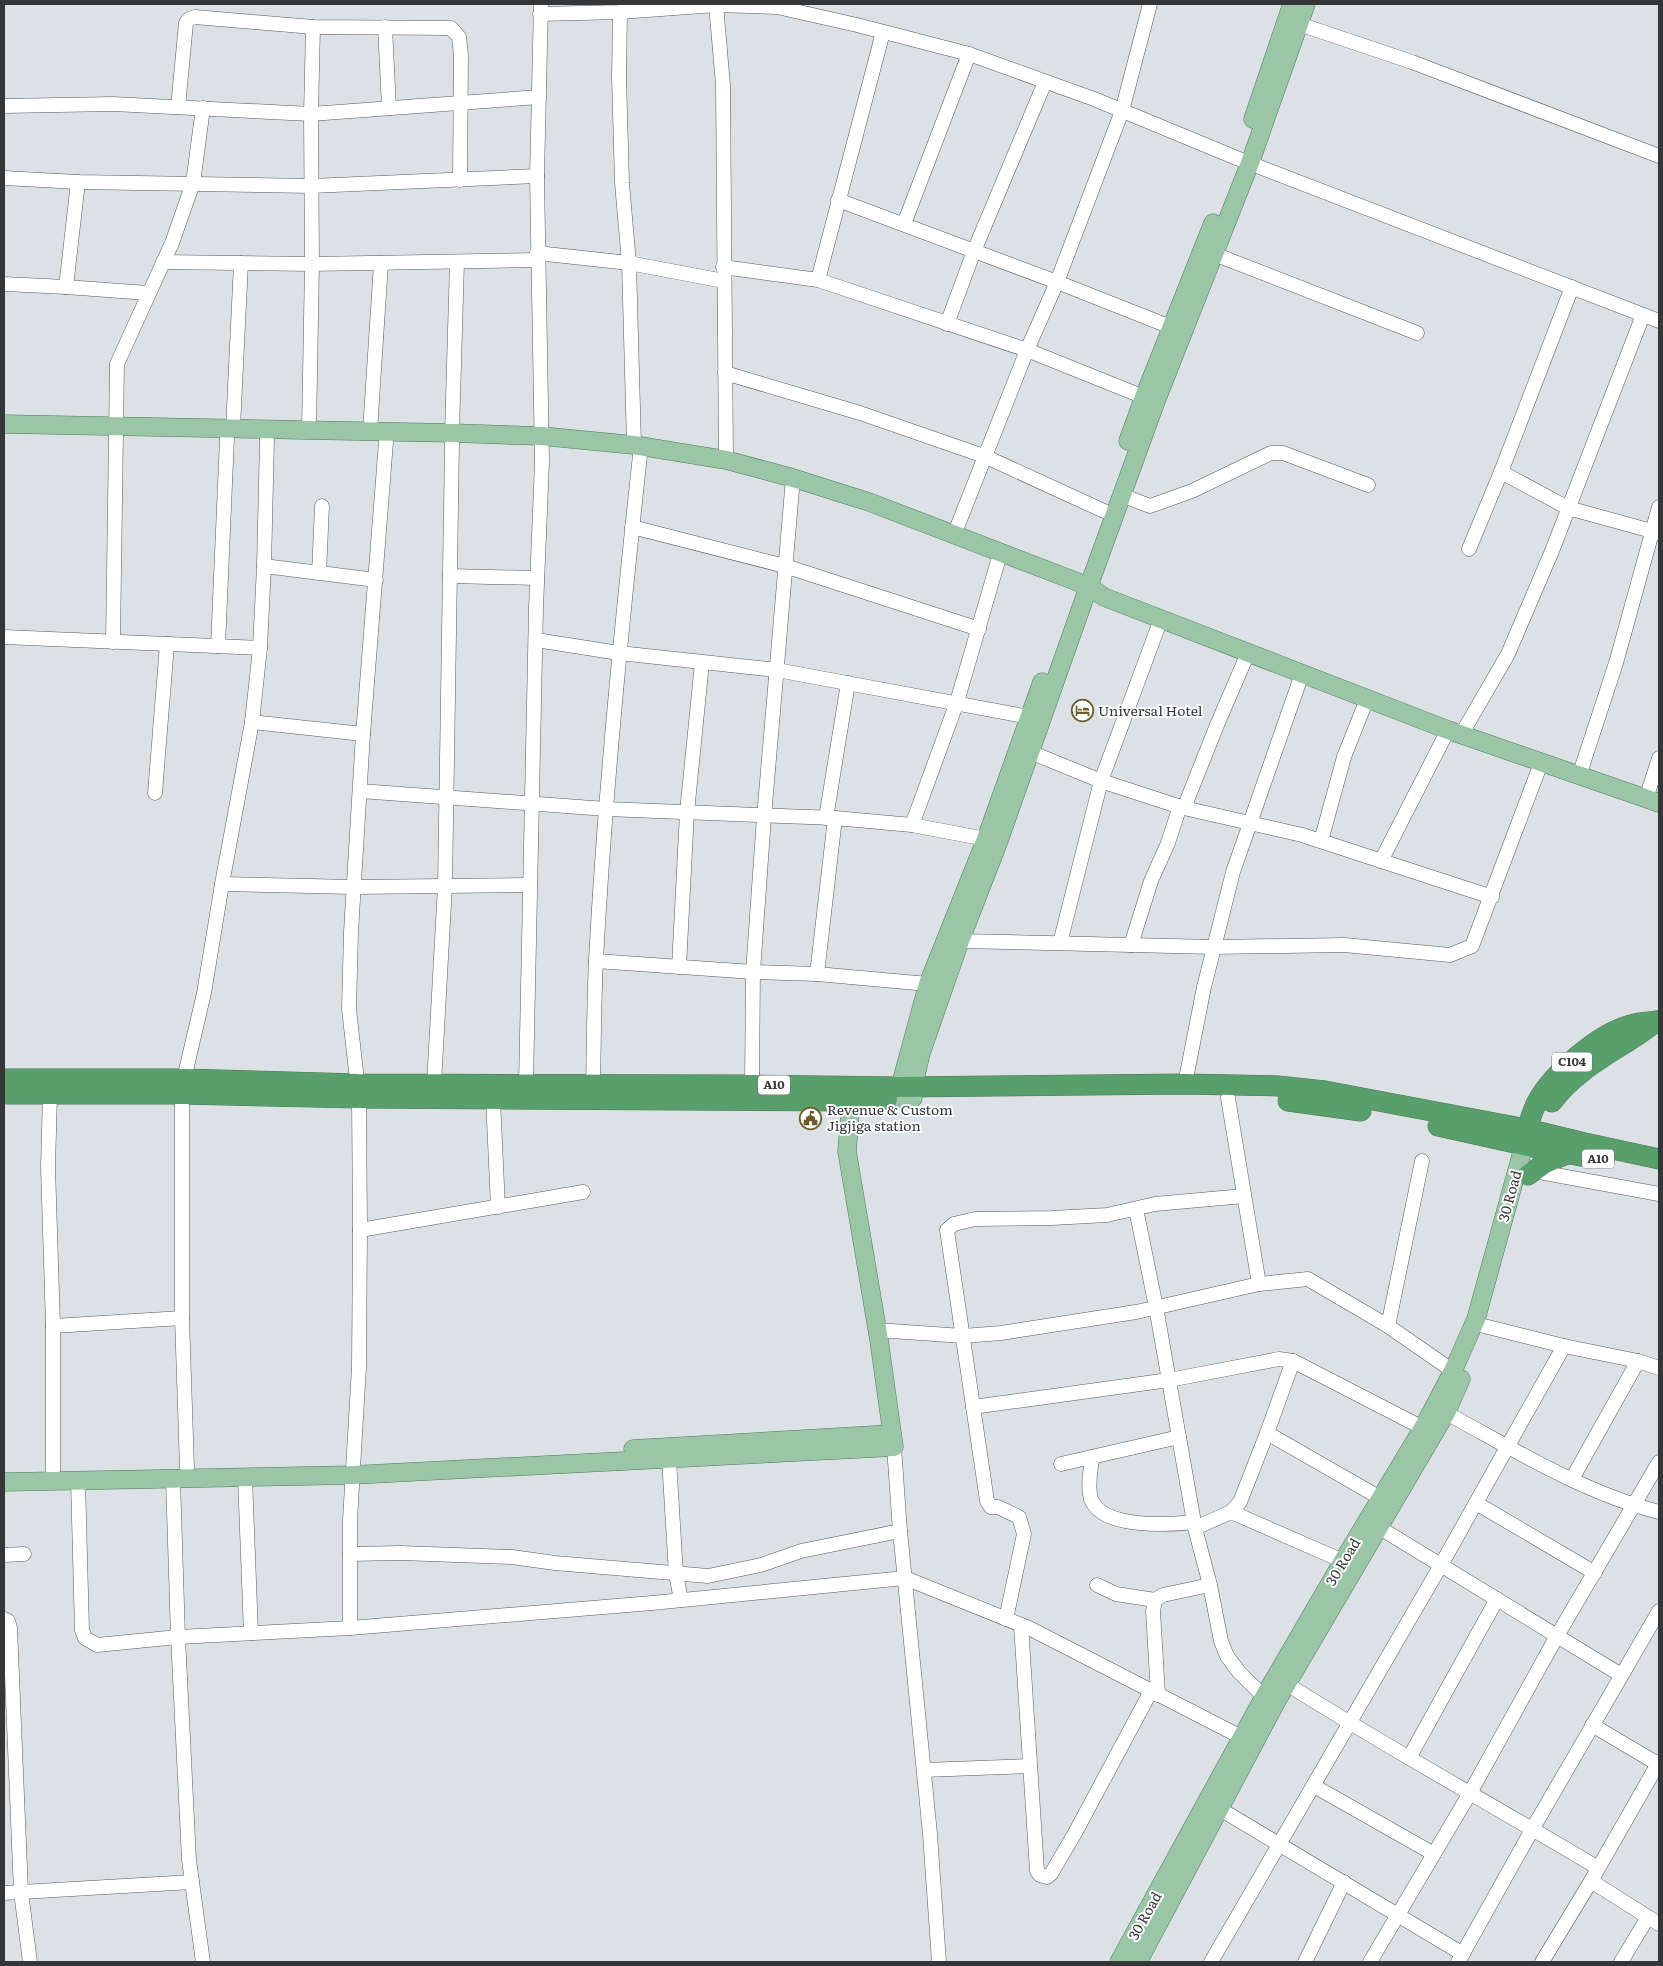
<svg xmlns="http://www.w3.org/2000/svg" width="1663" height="1966" font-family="Literata,serif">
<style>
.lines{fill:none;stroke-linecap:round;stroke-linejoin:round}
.minor-casing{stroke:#55595d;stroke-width:15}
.major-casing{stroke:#4c7a5a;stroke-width:19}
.highway-casing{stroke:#4c7a5a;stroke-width:21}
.minor{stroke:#fff;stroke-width:14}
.major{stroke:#9bc5a7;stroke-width:18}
.highway{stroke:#599f6c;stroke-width:20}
.labels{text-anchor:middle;stroke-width:4;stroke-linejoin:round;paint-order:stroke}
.shield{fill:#fff;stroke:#717274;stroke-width:1}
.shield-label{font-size:12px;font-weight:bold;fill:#343638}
.poi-label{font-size:14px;fill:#343638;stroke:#fff;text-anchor:start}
.street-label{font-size:14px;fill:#343638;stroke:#fff}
</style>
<rect width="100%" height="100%" fill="#dce1e5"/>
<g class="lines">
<defs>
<g id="minor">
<polyline points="716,5 723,85 726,460"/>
<polyline points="620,12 619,77 622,183 629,263 634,445"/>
<polyline points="540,14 620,12 716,5 777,7 857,25 969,54 1094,99 1239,159 1659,321"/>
<polyline points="1299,24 1412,62 1659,156"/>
<polyline points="385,27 389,108"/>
<polyline points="4,106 113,104 311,114 539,97"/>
<polyline points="178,107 186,23 189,19 195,17 313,27 451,28 459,37 461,55 460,180"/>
<polyline points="4,178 78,182 311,186 537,176"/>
<polyline points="838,200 1057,282 1181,331"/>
<polyline points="904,224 969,54"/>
<polyline points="537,253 629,263 724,281"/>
<polyline points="1214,254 1417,333"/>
<polyline points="163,262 312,264 537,260"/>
<polyline points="723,267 818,280 1027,350 1144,397"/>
<polyline points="818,280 883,32"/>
<polyline points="4,284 66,287 148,293"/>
<polyline points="66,287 78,182"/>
<polyline points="947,324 974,251 1045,82"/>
<polyline points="725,373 860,413 984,456 1104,511"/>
<polyline points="233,428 241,263"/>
<polyline points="309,430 312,264 311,114 313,27"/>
<polyline points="370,431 381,263"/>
<polyline points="452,433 457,262"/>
<polyline points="1501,472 1568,508 1659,533"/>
<polyline points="1121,495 1150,506 1192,491 1271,453 1283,453 1368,485"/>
<polyline points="632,527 785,566 979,629"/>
<polyline points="954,535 1027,350 1057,282 1122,111 1150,4"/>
<polyline points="1469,549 1501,472 1572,287"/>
<polyline points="264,566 376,580"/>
<polyline points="319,573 322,506"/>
<polyline points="450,576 537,578"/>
<polyline points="4,637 260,648"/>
<polyline points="536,640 619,653 777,670 1029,717"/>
<polyline points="113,642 117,364 172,243 193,183 203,108"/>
<polyline points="218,646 227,438"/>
<polyline points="252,722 363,734"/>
<polyline points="1461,735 1508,654 1552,551 1643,315"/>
<polyline points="1030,752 1101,781 1184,808 1302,835 1492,897"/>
<polyline points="1579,776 1616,663 1659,507"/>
<polyline points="360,791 606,809 835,818 912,825 986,839"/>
<polyline points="155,793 167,644"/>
<polyline points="1646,799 1659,758"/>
<polyline points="1184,808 1217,725 1248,653"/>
<polyline points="826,818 848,683"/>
<polyline points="912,825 957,702 998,561"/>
<polyline points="1321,841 1344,757 1367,699"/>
<polyline points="1381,861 1448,730"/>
<polyline points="222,884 354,887 530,885"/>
<polyline points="960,941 1214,947 1344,945 1450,955 1472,946 1541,763"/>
<polyline points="1060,943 1101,781 1161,619"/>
<polyline points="1131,945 1151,881 1168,843 1180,806"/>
<polyline points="596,961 753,972 817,974 928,984"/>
<polyline points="679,967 687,812 702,663"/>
<polyline points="817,974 835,818"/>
<polyline points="184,1079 204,993 222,884 252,722 260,648 264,566 267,439"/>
<polyline points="434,1084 445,886 452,443"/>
<polyline points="526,1084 536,608 542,462 537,176 541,4"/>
<polyline points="1185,1084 1204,987 1233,872 1302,674"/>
<path d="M593 1085C594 1043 594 1001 596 960 605 791 622 623 640 455"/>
<polyline points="752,1085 753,972 764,817 793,478"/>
<polyline points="50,1094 48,1167 53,1326 53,1470"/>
<polyline points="182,1094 182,1318 187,1468"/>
<polyline points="1228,1098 1259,1284"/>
<polyline points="493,1099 498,1207"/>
<polyline points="1534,1171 1659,1194"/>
<polyline points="1136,1209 1156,1307 1195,1528 1210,1585 1221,1641 1227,1656 1239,1672 1264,1697"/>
<polyline points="360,1230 583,1192"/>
<polyline points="53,1326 182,1318"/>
<polyline points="1388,1326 1422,1161"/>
<polyline points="1484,1326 1564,1346 1638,1361 1659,1368"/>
<polyline points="877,1330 963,1336 1001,1333 1136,1312 1259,1284 1308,1279 1388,1326 1453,1371"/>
<polyline points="973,1407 1169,1380 1279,1359 1293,1361 1423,1428"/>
<path d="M1446 1413C1515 1450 1584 1493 1659 1512"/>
<polyline points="1267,1433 1382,1499"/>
<path d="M1092 1457C1091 1470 1087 1485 1091 1499 1102 1529 1169 1525 1194 1522"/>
<polyline points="669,1459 676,1574 681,1600"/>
<polyline points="1061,1464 1179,1437"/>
<polyline points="245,1478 251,1633"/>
<polyline points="173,1479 178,1637 189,1860 203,1962"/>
<polyline points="1572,1479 1638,1361"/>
<polyline points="78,1481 82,1630 85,1638 97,1645 178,1637 350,1628 652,1603 905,1578 1029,1628 1249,1741"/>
<polyline points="1476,1503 1595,1573"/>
<polyline points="1231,1512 1343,1561"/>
<polyline points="1195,1528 1231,1512 1240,1502 1267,1433 1293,1361"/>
<polyline points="1380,1528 1621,1675"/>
<polyline points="900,1531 930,1834 939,1962"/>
<polyline points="350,1554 401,1553 512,1557 555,1563 708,1576 761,1565 801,1551 900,1531 894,1447"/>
<polyline points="4,1555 24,1554"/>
<polyline points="1097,1585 1116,1594 1155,1600"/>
<polyline points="4,1619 8,1621 10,1628 21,1892 30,1962"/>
<polyline points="1006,1619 1024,1534 1019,1517 998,1507 991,1507 987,1501 947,1230 954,1224 975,1219 1052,1218 1107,1215 1155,1204 1244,1196"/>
<polyline points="1021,1625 1037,1871 1040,1875 1047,1877 1051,1874 1075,1833 1151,1691"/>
<polyline points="350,1628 350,1520 359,1367 360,1230 359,1098 349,1009 351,932 363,734 386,442"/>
<path d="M1287 1684C1389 1749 1495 1806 1598 1868"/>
<polyline points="1158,1695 1153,1611 1155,1600 1163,1595 1210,1585"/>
<polyline points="1592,1725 1658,1764"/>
<polyline points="1409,1758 1497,1599"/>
<polyline points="924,1770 1030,1766"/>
<polyline points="1314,1786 1434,1854"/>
<polyline points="1220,1809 1463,1954"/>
<polyline points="1591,1881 1659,1924"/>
<polyline points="4,1893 192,1882"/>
<polyline points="1211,1962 1441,1565 1564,1346"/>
<polyline points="1305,1962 1344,1882"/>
<polyline points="1370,1962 1470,1793 1557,1636 1659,1462"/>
<polyline points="1458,1962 1533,1828 1659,1611"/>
<polyline points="1542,1962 1591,1881 1659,1762"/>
<polyline points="1621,1962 1648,1917"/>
</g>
<g id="major">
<polyline points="1253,119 1292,4"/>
<polyline points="4,424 452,433 541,436 634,445 726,460 793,478 869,502 1088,586 1104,597 1448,730 1659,803"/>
<polyline points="1128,441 1144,397 1213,223"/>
<polyline points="900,1098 900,1087 928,984 986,839 1042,682"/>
<polyline points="913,1098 913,1087 921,1053 960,941 998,843 1087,591 1156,401 1250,163 1306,4"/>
<polyline points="633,1449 892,1434"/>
<polyline points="4,1482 352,1475 894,1447 879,1340 847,1151 852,1087"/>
<polyline points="1119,1962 1264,1697 1343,1561 1423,1428 1453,1371 1476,1319 1524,1145"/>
<polyline points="1138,1962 1275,1704 1446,1413 1461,1379"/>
</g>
<g id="highway">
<polyline points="4,1079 184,1079 358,1084 752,1085 900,1087 1185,1084 1278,1086 1325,1091 1527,1129 1585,1143 1659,1159"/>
<polyline points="4,1094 182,1094 359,1098 850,1101 887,1099"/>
<polyline points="1288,1101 1361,1111"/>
<path d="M1552 1102C1578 1066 1623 1048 1657 1021"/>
<polyline points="1438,1126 1537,1148 1586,1157"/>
<path d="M1525 1142C1527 1129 1531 1114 1537 1102 1553 1073 1599 1033 1631 1025 1639 1022 1649 1022 1658 1021"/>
<polyline points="1528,1175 1545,1163 1569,1153"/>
</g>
</defs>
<use href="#minor" class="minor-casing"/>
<use href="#major" class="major-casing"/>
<use href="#highway" class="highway-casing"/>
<use href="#minor" class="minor"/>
<use href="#major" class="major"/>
<use href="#highway" class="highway"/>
</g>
<defs>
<symbol id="hotel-ring" viewBox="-11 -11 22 22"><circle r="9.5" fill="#fff" stroke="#6f5b2a" stroke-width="1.5"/><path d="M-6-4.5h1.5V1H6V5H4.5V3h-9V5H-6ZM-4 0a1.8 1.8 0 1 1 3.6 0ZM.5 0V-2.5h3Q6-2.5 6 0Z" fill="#6f5b2a"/></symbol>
<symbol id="civic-ring" viewBox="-11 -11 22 22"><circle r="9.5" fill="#fff" stroke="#6f5b2a" stroke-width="1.5"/><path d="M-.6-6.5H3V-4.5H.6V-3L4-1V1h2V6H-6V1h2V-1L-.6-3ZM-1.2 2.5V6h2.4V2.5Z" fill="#6f5b2a"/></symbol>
</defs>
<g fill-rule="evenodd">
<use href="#hotel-ring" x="1070" y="698" width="25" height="25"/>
<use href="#civic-ring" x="798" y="1106" width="25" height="25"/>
</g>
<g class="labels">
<g class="shield">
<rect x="1552" y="1052.5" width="40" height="19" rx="4"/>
<rect x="758" y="1075.5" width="32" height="19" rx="4"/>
<rect x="1582" y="1149.5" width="32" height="19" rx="4"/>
</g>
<g class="shield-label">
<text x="1572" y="1066">C104</text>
<text x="774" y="1089">A10</text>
<text x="1598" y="1163">A10</text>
</g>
<g class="poi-label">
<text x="1098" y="716">Universal Hotel</text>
<text x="827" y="1115">Revenue &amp; Custom<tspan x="827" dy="16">Jigjiga station</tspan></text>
</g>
<g class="street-label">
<text transform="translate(1510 1196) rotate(-75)" y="5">30 Road</text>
<text transform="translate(1343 1562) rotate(-59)" y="5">30 Road</text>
<text transform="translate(1145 1916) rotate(-61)" y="5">30 Road</text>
</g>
</g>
<rect width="1663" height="1966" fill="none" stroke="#343638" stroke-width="10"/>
</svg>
